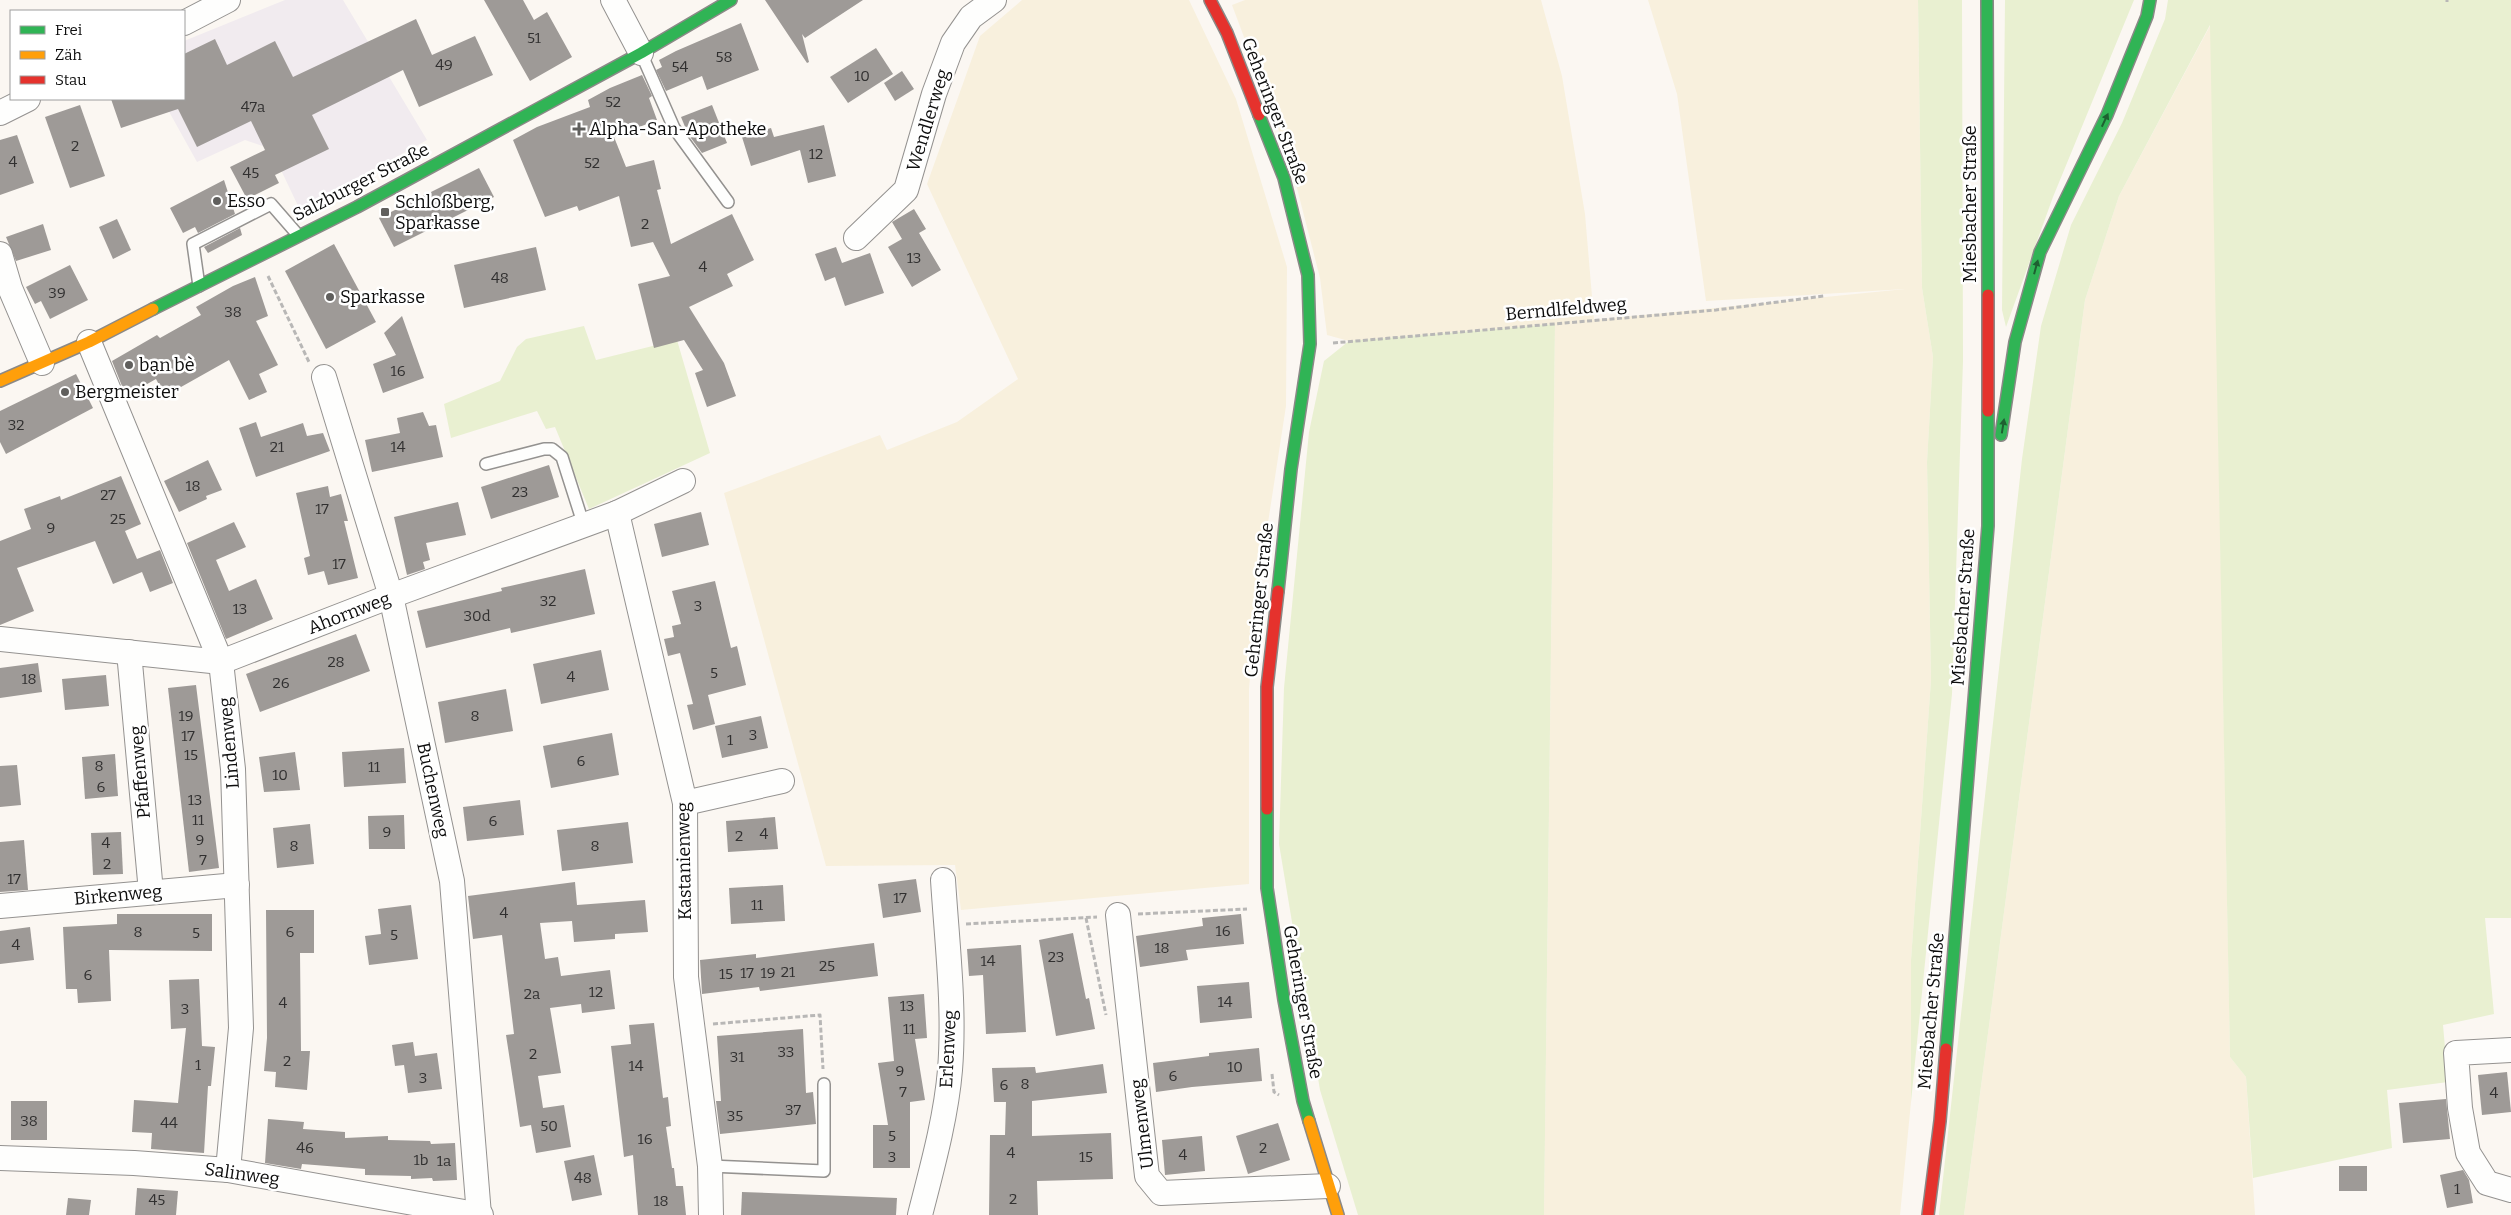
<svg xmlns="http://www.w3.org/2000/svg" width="2511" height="1215" font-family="Bitter,serif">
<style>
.industrial{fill:#f1ebef}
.farmland{fill:#f8f0dd}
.green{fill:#e9f0d1}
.building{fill:#9e9a97}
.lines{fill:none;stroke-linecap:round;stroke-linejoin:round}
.lane-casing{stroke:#949290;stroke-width:14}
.street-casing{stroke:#949290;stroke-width:26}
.fast-casing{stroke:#8b8987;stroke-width:14}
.slow-casing{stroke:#8b8987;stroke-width:14}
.jam-casing{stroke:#8b8987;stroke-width:14}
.path{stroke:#b8b7b6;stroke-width:3;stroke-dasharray:5 2.5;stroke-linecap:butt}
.lane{stroke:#fefefd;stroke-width:11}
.street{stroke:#fefefd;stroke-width:24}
.fast{stroke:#30b455;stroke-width:11}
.slow{stroke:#ff9f0a;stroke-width:11}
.jam{stroke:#e5322d;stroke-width:11}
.oneway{fill:#1e6031}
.poi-dot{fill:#605f5d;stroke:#fff;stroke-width:2}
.labels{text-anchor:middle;stroke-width:5;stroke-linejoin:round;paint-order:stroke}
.number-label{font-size:15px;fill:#313030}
.street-label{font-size:18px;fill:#0d0d0d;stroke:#fff}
.poi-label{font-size:18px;fill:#0d0d0d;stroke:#fff;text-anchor:start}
</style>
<rect width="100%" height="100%" fill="#fbf7f2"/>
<polygon class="industrial" points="285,0 343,0 427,140 300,210 271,149 245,140 197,162 162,99 184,99 184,41"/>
<g class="farmland">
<polygon points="1022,0 1189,0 1236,99 1287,267 1286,406 1257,594 1249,689 1249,884 961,910 955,865 826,866 724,493 880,435 887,450 957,422 1018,379 927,184 980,36"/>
<polygon points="1245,0 1541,0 1562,76 1585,214 1594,320 1905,289 1706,301 1677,94 1648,0 1918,0 1922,288 1933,357 1927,462 1931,680 1911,960 1911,1102 1900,1215 1544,1215 1555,324 1349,341 1327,335 1320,278 1289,157 1232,5"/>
<polygon points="2211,24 2230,1057 2246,1077 2255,1215 1964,1215 2085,300 2119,196"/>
</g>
<g class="green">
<polygon points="1918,0 1962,0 1963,361 1952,694 1911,1102 1911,960 1931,680 1927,462 1933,357 1922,288"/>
<polygon points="2005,0 2134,0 2053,197 2006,327 2002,310"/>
<polygon points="2168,0 2511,0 2511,918 2485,918 2494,1014 2443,1025 2448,1082 2387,1090 2392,1148 2253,1178 2246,1077 2230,1057 2210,25 2119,196 2085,300 1964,1215 1939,1215 2022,459 2041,326 2071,225 2122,123 2165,19"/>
<polygon points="1555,324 1544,1215 1358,1215 1320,1090 1279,844 1284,688 1309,432 1324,361 1349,341"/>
<polygon points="584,326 596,360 677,340 710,453 589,509 555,427 546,429 537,411 451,438 444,404 500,381 517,347 526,339"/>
</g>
<g class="building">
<polygon points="484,0 523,0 534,20 547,12 572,57 530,81"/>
<polygon points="765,0 863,0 805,38 802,34 809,62 807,63"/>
<polygon points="416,19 432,55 475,36 493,75 419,107 403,70 312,115 329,149 275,175 279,183 247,199 230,167 265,150 251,121 197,147 178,109 121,128 111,99 184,99 184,54 215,39 227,65 275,41 293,77"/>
<polygon points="741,23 759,70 707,90 702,76 666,91 656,70 662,67 659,60 676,51"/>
<polygon points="876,48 893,74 848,103 830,77"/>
<polygon points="902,71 914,89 895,101 884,83"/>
<polygon points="642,75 652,96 649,98 657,120 614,137 626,167 654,160 661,189 657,190 671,244 732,214 754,260 727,274 733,286 689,307 724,363 736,396 707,407 695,373 703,370 684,340 654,348 638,284 670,276 653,242 631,247 619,196 579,211 577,206 545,217 513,140 537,127 590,107 588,100 610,88"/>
<polygon points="80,105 105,176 70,188 45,117"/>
<polygon points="712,105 727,143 702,153 688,134 681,117"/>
<polygon points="824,125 836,176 808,183 800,150 751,166 742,137 771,128 774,137"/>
<polygon points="17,135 34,183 0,195 0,140"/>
<polygon points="479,168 494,197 394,247 379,218"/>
<polygon points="224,180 235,214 198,233 195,227 183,233 170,208"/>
<polygon points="914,209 926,229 919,233 941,270 912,287 888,247 902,239 892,222"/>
<polygon points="117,219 131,250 113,259 99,227"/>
<polygon points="43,224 51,250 16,261 6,237"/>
<polygon points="240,228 242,235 208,253 204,247"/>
<polygon points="334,244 376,322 326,349 285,271"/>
<polygon points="536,247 546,290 464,308 454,265"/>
<polygon points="836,247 842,263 870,253 884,293 845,306 835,277 825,281 815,254"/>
<polygon points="70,265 88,300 50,319 41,301 35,304 26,287"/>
<polygon points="255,277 268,316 256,321 278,365 259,374 267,392 249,400 229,360 165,396 156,379 126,396 112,361 157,335 160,338 201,315 196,307 233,286"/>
<polygon points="402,316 424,378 383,393 373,364 396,355 384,333"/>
<polygon points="76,374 93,408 6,454 0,442 0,411"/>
<polygon points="423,412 429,426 436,425 443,457 372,472 365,440 400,433 397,418"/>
<polygon points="256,422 261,437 303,423 307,436 323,433 330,451 256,477 239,428"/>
<polygon points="208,460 222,490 206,496 207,499 179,512 164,481"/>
<polygon points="549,465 559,497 491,519 481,487"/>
<polygon points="121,476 141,524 125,531 137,559 160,550 173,583 150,592 142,572 113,584 95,541 17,568 34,611 0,625 0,541 31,529 24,509 60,496 61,500"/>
<polygon points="328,486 330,497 341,494 348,521 344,521 358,578 328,585 324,571 308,575 304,558 310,556 296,493"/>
<polygon points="458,502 466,535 426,543 430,560 423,562 425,569 407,575 394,517"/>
<polygon points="701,512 709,545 662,557 654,524"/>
<polygon points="234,522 246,547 216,560 229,591 256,579 273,619 226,639 187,543"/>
<polygon points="585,569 595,614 511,633 510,628 426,648 417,611 502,591 501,588"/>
<polygon points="715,581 731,648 737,646 746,685 708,695 715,724 693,730 687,705 693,704 680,653 668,656 664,639 674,637 672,626 681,624 672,591"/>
<polygon points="356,634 370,671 260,712 246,674"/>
<polygon points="601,650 609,690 541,704 533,664"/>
<polygon points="38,663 42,692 0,698 0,668"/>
<polygon points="106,675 109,706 65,710 62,679"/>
<polygon points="196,685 219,868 189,872 168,688"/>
<polygon points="506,689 513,731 445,743 438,702"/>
<polygon points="761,716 768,748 722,758 715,726"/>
<polygon points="612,733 619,775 551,788 543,746"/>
<polygon points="404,748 406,783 344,787 342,752"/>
<polygon points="295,752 300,790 264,792 259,757"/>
<polygon points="115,754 118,796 85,799 82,757"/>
<polygon points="17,765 21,805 0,807 0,766"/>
<polygon points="520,800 524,835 467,841 463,807"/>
<polygon points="404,815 405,849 369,849 368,816"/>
<polygon points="775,817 778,849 728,852 726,821"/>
<polygon points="628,822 633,863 562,871 557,830"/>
<polygon points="310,824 314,864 277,868 273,828"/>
<polygon points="121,832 123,874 93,875 91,833"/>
<polygon points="24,840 28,890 0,892 0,842"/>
<polygon points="916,879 921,912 883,918 878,884"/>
<polygon points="575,882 577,905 645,900 648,932 615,934 615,939 574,942 572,921 540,923 545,959 558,957 561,976 610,970 615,1009 582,1013 581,1004 550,1008 561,1073 538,1076 543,1108 564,1105 571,1147 536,1153 531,1125 520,1127 516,1100 506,1035 514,1034 502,935 473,939 468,896"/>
<polygon points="783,885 785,921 731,924 729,888"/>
<polygon points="411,905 418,959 369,965 365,936 381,934 378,909"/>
<polygon points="266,910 314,910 314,953 300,953 301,1051 310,1051 307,1090 275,1087 276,1072 264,1071 267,1038"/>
<polygon points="117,914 212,914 212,951 109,950 111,1001 78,1003 77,989 66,989 63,927 117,924"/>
<polygon points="1241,914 1244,944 1186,950 1188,960 1140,967 1136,936 1203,926 1202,918"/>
<polygon points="30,927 34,960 0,964 0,931"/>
<polygon points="1073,933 1086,999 1089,998 1095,1029 1056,1036 1039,940"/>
<polygon points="874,943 878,976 760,991 759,987 702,994 700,960 756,954 756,958"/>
<polygon points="1021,945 1026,1032 986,1034 983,975 969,976 967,949"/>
<polygon points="199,979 202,1046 215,1047 211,1086 208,1086 204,1153 151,1149 152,1133 132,1132 134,1100 178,1103 186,1028 171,1029 169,980"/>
<polygon points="1249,982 1252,1018 1200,1023 1197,986"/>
<polygon points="924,994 927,1038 915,1039 925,1100 910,1102 910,1168 873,1168 873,1125 888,1125 878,1063 894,1061 888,997"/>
<polygon points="654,1023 663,1098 668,1097 671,1126 666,1127 672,1168 674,1168 676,1186 683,1186 686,1215 638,1215 633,1155 624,1157 611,1046 631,1044 629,1025"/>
<polygon points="803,1029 806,1093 813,1092 816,1124 720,1134 716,1101 721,1101 717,1036"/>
<polygon points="413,1042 415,1056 437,1053 442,1089 408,1093 404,1065 395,1066 392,1045"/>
<polygon points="1259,1048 1262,1081 1192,1087 1156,1092 1153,1063 1209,1056 1209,1053"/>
<polygon points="1103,1064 1107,1093 1032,1101 1032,1136 1111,1133 1113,1179 1037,1181 1038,1215 989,1215 990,1135 1005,1135 1006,1102 994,1102 992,1068 1035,1067 1036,1073"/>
<polygon points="2507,1072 2511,1112 2482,1115 2478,1075"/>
<polygon points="2446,1099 2450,1139 2403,1143 2399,1103"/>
<rect x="11" y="1101" width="36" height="39"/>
<polygon points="268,1119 304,1122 303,1129 345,1132 345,1138 388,1136 388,1140 430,1141 431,1144 455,1143 457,1180 433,1181 432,1178 411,1179 411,1176 365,1175 365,1169 302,1164 301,1169 265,1163"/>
<polygon points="1278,1123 1290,1160 1248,1174 1236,1136"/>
<polygon points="1202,1136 1205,1171 1165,1175 1162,1140"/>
<polygon points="594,1155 602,1195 572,1201 564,1161"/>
<rect x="2339" y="1166" width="28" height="25"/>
<polygon points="2463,1170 2469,1180 2473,1203 2447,1208 2440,1175"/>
<polygon points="137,1188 178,1191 176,1215 135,1215"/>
<polygon points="742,1192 897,1198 896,1215 741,1215"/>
<polygon points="68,1198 91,1200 89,1215 66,1215"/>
</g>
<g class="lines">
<defs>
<g id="lane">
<polyline points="641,53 674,128 728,202"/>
<polyline points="199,286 193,244 271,204 298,235"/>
<polyline points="486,464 544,449 552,449 562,457 584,526"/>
<polyline points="710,1166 824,1171 824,1084"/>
</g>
<g id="street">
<polyline points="613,0 641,53"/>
<polyline points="184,23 228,0"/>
<polyline points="0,113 28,99"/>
<polyline points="856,238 906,190 934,94 953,43 971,17 994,0"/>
<polyline points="0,254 10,288 42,363"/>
<polyline points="89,342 221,662 233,769 241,1028 228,1170"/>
<polyline points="324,377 391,596 452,881 479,1215"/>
<polyline points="617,513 685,803 686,977 710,1166 711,1215"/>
<polyline points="0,639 221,662 391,596 617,513 683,481"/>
<polyline points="129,652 151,892"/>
<polyline points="685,803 782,781"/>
<polyline points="0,906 237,885"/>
<polyline points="1118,915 1147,1176 1161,1193 1328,1186"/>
<polyline points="2511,1050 2456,1053 2460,1108 2468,1153 2487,1183 2511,1190"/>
<polyline points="0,1158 134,1163 228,1170 481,1215"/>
<path d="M920 1215C932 1168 946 1118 950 1070 955 1007 947 943 943 880"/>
</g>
<g id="fast">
<polyline points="1987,0 1988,295"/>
<polyline points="1259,115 1284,178 1308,275 1310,344 1291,469 1278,591"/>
<polyline points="153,309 357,207 641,53 731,0"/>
<polyline points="2001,435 2015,342 2040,252 2107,115 2147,16 2150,0"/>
<polyline points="1267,809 1267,888 1284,1000 1303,1101 1309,1121"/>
<polyline points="1946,1049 1988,526 1988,411"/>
</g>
<g id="slow">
<polyline points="0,381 89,342 153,309"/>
<polyline points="1309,1121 1338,1215"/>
</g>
<g id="jam">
<polyline points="1210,0 1227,33 1259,115"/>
<polyline points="1988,295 1988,411"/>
<polyline points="1267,809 1267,687 1278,591"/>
<polyline points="1928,1215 1940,1121 1946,1049"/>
</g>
</defs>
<use href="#lane" class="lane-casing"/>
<use href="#street" class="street-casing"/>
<use href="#fast" class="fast-casing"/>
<use href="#slow" class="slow-casing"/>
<use href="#jam" class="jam-casing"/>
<g class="path">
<polyline points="2447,0 2447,2"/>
<polyline points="268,276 309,362"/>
<polyline points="1333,343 1716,310 1824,296"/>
<polyline points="1138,914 1247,909"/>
<polyline points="1086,918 1106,1015"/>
<polyline points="966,924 1097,917"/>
<polyline points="713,1024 820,1015 823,1069"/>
<polyline points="1272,1074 1274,1092 1279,1095"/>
</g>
<use href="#lane" class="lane"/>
<use href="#street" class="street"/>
<use href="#fast" class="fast"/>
<use href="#slow" class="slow"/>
<use href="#jam" class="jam"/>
</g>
<defs><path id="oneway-solid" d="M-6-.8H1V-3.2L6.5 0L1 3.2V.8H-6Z" transform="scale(1.25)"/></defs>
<g class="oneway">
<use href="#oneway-solid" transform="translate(2105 120) rotate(-65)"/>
<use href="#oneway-solid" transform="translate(2036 267) rotate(-75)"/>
<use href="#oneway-solid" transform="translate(2003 426) rotate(-81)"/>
</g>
<g class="poi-dot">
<path d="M576.5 121.5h5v5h5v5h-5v5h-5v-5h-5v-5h5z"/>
<circle cx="217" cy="201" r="5"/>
<rect x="380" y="207" width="10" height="10" rx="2.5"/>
<circle cx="330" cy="297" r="5"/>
<circle cx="129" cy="365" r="5"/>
<circle cx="65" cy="392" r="5"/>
</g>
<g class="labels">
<g class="number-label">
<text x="534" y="43">51</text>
<text x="724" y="62">58</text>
<text x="444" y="70">49</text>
<text x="680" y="72">54</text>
<text x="862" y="81">10</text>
<text x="613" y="107">52</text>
<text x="253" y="112">47a</text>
<text x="75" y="151">2</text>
<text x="816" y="159">12</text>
<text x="13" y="167">4</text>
<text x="592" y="168">52</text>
<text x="251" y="178">45</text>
<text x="645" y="229">2</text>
<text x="914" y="263">13</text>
<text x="703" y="272">4</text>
<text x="500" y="283">48</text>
<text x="57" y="298">39</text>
<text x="233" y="317">38</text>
<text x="398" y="376">16</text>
<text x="16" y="430">32</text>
<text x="277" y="452">21</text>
<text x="398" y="452">14</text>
<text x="193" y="491">18</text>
<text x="520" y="497">23</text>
<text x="108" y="500">27</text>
<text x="322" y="514">17</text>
<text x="118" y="524">25</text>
<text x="51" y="533">9</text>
<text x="339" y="569">17</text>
<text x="548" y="606">32</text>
<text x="698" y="611">3</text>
<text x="240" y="614">13</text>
<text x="477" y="621">30d</text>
<text x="336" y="667">28</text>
<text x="714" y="678">5</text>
<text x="571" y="682">4</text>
<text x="29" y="684">18</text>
<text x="281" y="688">26</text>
<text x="186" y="721">19</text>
<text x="475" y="721">8</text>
<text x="753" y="740">3</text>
<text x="188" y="741">17</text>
<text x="730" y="745">1</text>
<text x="191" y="760">15</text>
<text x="581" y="766">6</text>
<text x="99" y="771">8</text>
<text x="374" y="772">11</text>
<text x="280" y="780">10</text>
<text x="101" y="792">6</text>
<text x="195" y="805">13</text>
<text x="198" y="825">11</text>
<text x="493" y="826">6</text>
<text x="387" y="837">9</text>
<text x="764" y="839">4</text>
<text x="739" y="841">2</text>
<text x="200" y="845">9</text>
<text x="106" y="848">4</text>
<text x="294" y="851">8</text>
<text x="595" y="851">8</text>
<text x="203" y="865">7</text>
<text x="107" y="869">2</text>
<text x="14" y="884">17</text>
<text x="900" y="903">17</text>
<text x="757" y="910">11</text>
<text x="504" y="918">4</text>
<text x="1223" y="936">16</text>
<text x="138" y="937">8</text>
<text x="290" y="937">6</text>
<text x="196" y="938">5</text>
<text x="394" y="940">5</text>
<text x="16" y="950">4</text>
<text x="1162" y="953">18</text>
<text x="1056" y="962">23</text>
<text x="988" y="966">14</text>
<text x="827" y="971">25</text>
<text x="788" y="977">21</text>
<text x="747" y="978">17</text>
<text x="768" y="978">19</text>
<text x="726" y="979">15</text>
<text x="88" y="980">6</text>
<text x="596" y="997">12</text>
<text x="532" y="999">2a</text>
<text x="1225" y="1007">14</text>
<text x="283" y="1008">4</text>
<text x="907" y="1011">13</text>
<text x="185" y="1014">3</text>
<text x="909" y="1034">11</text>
<text x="786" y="1057">33</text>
<text x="533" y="1059">2</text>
<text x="737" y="1062">31</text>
<text x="287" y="1066">2</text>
<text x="198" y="1070">1</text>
<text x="636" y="1071">14</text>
<text x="1235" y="1072">10</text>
<text x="900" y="1076">9</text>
<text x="1173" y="1081">6</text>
<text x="423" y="1083">3</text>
<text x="1025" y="1089">8</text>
<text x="1004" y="1090">6</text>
<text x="903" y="1097">7</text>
<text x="2494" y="1098">4</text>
<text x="793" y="1115">37</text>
<text x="735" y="1121">35</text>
<text x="29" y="1126">38</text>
<text x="169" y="1128">44</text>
<text x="549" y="1131">50</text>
<text x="892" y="1141">5</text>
<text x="645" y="1144">16</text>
<text x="305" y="1153">46</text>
<text x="1263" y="1153">2</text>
<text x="1011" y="1158">4</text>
<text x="1183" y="1160">4</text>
<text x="892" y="1162">3</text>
<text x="1086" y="1162">15</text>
<text x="421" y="1165">1b</text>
<text x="444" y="1166">1a</text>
<text x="583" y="1183">48</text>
<text x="2457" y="1194">1</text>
<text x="1013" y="1204">2</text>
<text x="157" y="1205">45</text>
<text x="661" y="1206">18</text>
</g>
<g class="street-label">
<text transform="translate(1275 111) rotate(69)" y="6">Geheringer Straße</text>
<text transform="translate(928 120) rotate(-73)" y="6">Wendlerweg</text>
<text transform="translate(361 182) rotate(-27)" y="6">Salzburger Straße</text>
<text transform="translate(1970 204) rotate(-90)" y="6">Miesbacher Straße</text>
<text transform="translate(1566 309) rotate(-5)" y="6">Berndlfeldweg</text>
<text transform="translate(1259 600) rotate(-84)" y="6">Geheringer Straße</text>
<text transform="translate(1963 607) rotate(-86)" y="6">Miesbacher Straße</text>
<text transform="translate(349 613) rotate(-21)" y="6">Ahornweg</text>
<text transform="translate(229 743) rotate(-95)" y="6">Lindenweg</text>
<text transform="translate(140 772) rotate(-95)" y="6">Pfaffenweg</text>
<text transform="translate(433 790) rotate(78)" y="6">Buchenweg</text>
<text transform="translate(684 861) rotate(-91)" y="6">Kastanienweg</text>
<text transform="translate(118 895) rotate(-5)" y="6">Birkenweg</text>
<text transform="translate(1303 1002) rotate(80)" y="6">Geheringer Straße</text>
<text transform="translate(1931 1011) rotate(-85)" y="6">Miesbacher Straße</text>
<text transform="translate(948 1049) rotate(-87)" y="6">Erlenweg</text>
<text transform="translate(1142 1124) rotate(-97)" y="6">Ulmenweg</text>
<text transform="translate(242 1174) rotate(8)" y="6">Salinweg</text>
</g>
<g class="poi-label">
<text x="589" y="135">Alpha-San-Apotheke</text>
<text x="227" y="207">Esso</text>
<text x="395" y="208">Schloßberg,<tspan x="395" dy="21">Sparkasse</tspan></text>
<text x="340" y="303">Sparkasse</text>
<text x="139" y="371">bạn bè</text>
<text x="75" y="398">Bergmeister</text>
</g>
</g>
<rect x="10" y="10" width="175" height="90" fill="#ffffff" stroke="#9e9e9e"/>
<rect x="20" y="26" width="25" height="8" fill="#30b455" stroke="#9e9e9e"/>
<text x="55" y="35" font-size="15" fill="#0d0d0d">Frei</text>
<rect x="20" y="51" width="25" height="8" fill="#ff9f0a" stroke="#9e9e9e"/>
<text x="55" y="60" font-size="15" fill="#0d0d0d">Zäh</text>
<rect x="20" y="76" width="25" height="8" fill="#e5322d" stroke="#9e9e9e"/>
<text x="55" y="85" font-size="15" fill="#0d0d0d">Stau</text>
</svg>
